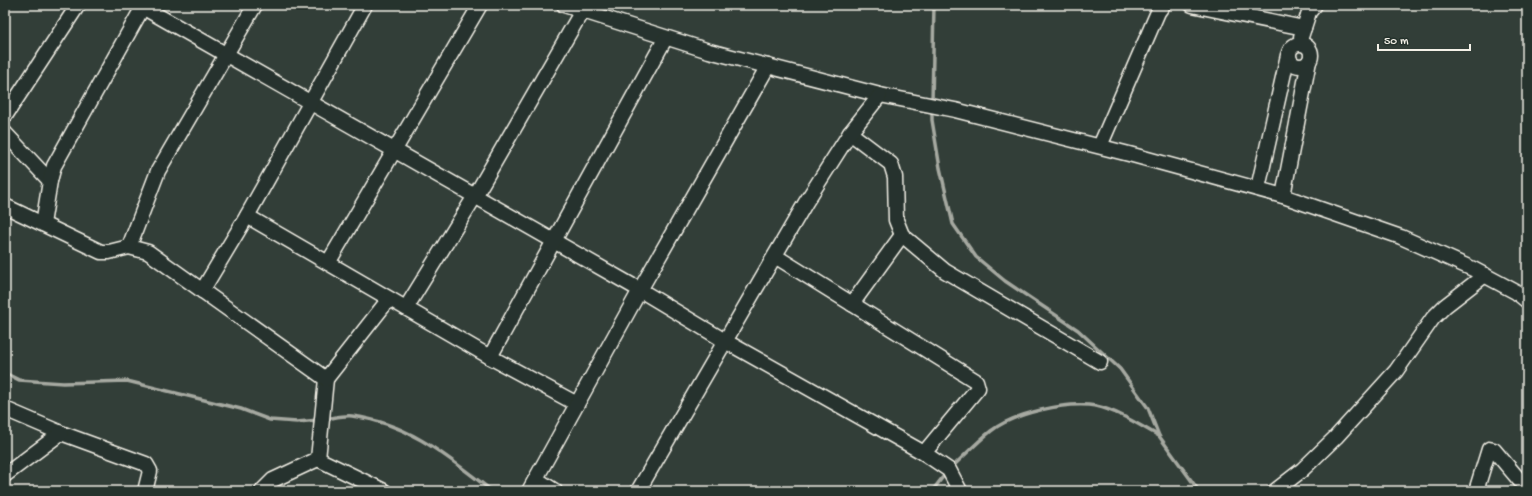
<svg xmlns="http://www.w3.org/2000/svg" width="1532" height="496" font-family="'Gochi Hand',sans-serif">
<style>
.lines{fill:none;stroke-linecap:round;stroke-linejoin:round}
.stream{stroke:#a6a9a1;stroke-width:3.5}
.minor-casing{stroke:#f4f1e8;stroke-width:17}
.minor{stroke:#26332d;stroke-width:14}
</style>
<rect width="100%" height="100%" fill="#323e38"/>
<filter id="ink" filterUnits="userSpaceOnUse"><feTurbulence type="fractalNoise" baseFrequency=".025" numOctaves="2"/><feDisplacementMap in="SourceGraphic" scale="8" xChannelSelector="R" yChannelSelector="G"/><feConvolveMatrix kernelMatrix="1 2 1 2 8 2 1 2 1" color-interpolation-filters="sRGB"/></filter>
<g filter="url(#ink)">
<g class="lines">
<g class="stream">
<polyline points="932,102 934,5"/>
<polyline points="932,108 932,120 940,168 953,224 976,257 1005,281 1078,330 1120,369 1148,408 1159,436 1199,491"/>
<polyline points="5,373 19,380 63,383 127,381 241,409 270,420 297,422 319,420"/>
<path d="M325 419C333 418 344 415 352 416 409 423 448 457 492 491"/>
<path d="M951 468C964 456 977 442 991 431 1014 413 1067 401 1096 406 1118 411 1139 425 1159 436"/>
<polyline points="932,491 946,473"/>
</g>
<defs>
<g id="minor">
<polyline points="139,5 640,290 725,341 924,453 949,470 960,491"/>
<polyline points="255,5 158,171 129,247 148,252 326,379 318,459"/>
<polyline points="564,5 709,51 880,95 955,110 1129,154 1283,196 1401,237 1473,269 1516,292 1527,301"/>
<polyline points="1192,5 1304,28"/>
<polyline points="1301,37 1309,12 1315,5"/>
<circle cx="1300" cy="55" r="11"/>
<polyline points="5,116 78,5"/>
<polyline points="5,133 50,181"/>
<polyline points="850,133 891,164 895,177 896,220 902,235 945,271 1100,362"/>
<polyline points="1100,146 1158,12 1163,5"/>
<polyline points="1258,188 1288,55"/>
<polyline points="1283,196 1309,61"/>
<polyline points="5,206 101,252 109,252 129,247"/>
<polyline points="247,216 490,357 577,404"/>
<polyline points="43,224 50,181 54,166 144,5"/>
<polyline points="775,256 976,381 978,388 924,453"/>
<polyline points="328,263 480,5"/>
<polyline points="202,291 247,216 365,5"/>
<polyline points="852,304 902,235"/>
<polyline points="406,308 475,196 582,11"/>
<polyline points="490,357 665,39"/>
<polyline points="326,379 389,299"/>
<polyline points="5,409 61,433 146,464 150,471 145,491"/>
<polyline points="318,459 384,491"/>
<polyline points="5,475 61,433"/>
<polyline points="536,479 555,491"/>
<polyline points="262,491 273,480 318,459"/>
<polyline points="529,491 640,290 768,66"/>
<polyline points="638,491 806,202 850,133 880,95"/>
<polyline points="1275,491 1302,470 1336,437 1396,371 1433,318 1445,306 1485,275"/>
<polyline points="1476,491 1489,449 1494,450 1527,489"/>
</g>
</defs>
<use href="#minor" class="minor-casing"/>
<use href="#minor" class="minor"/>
</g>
</g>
<rect width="1532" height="496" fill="none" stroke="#26332d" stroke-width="20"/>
<rect x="10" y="10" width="1512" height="476" fill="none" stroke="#f4f1e8" stroke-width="1.5" filter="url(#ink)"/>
<path d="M1378 44v6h92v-6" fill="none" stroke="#f4f1e8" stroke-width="2"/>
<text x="1384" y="44" font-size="12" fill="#f4f1e8" stroke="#26332d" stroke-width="3" paint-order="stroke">50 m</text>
</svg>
